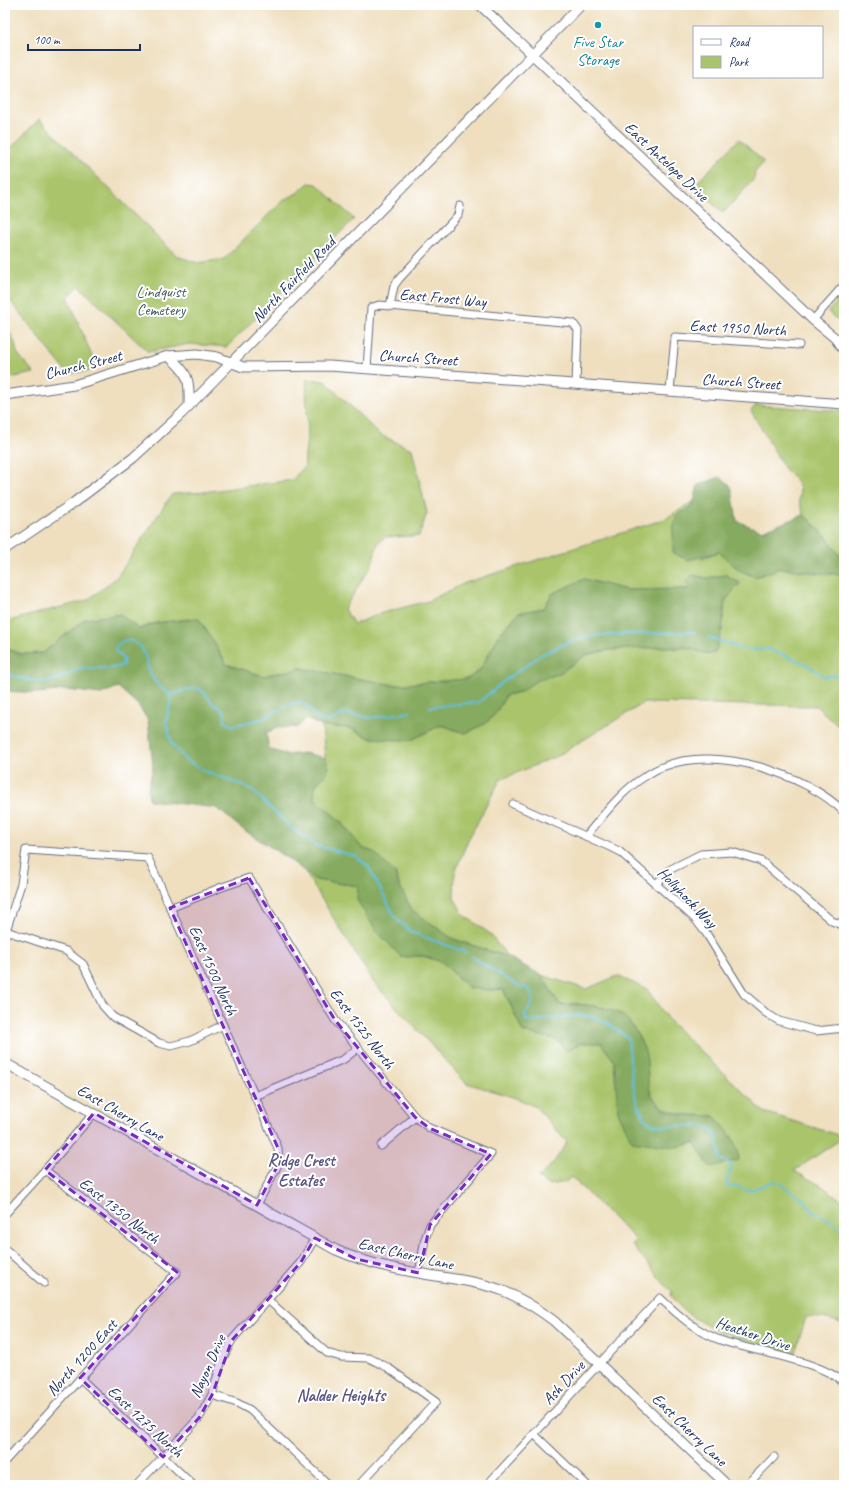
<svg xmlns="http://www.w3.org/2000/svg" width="849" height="1490" font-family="Caveat,sans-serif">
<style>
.green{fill:#a9c46a;stroke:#627a64}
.forest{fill:#86aa5e;stroke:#506c5e}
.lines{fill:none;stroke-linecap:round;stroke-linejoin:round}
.stream{stroke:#60c0de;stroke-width:2}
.street-casing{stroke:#656d80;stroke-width:9}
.secondary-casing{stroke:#656d80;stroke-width:11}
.street{stroke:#fff;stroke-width:7}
.secondary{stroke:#fff;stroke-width:9}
.marked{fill:#7b2cbf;fill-opacity:0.2;stroke:#7b2cbf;stroke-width:3;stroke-dasharray:8 5;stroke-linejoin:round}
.culture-dot{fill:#0f9aa8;stroke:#fff;stroke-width:1.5}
.labels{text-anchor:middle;stroke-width:4;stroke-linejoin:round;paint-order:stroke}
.culture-label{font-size:16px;fill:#0d838f;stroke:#fff}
.street-label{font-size:16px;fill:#1b2f5e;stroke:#fff}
.park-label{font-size:16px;fill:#465c62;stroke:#fff}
.neighbourhood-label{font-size:17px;font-weight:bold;fill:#5c5782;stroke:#fff}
</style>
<rect width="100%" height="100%" fill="#fff"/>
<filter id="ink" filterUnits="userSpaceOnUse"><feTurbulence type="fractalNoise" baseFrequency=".025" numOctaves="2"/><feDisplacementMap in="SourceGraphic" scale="8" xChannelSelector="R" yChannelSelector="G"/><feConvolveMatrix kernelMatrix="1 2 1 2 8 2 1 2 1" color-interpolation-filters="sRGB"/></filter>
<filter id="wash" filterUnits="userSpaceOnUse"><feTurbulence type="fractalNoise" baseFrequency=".012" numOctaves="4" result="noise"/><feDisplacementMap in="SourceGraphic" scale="16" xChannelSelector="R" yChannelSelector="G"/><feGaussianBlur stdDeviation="0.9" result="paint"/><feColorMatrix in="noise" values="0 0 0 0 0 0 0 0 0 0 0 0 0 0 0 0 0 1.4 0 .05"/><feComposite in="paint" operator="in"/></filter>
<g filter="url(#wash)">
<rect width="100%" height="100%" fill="#efdfbf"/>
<g class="green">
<polygon points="39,119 177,256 198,263 224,259 281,202 297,193 309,183 317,184 354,219 227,347 189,344 148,352 79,286 68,297 97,369 68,374 5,294 5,154"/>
<polygon points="739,139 764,162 755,172 754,179 723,213 694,186"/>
<polygon points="844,293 844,326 828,312"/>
<polygon points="5,323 15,343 17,353 34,373 5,379"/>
<path d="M307 379 325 381 380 435 412 449 427 513 419 536 385 537 378 543 371 566 344 609 354 624 382 613 428 601 465 583 665 519 694 501 693 506 676 516 702 558 719 552 739 570 755 577 780 568 825 574H844V731L816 706 644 703 557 756 500 780 468 840 455 872 454 898 464 915 489 933 508 957 453 939 412 910 400 887 395 873 374 852 362 848 339 820 314 798 315 785 325 776 329 767 325 758 322 726 350 728 370 738 411 740 441 725 465 733C490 723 493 719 506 695L520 692 537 680 558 674 586 655 608 650 667 647 677 649 686 647 709 655 722 630 725 601 740 583 726 575 707 578 692 575 690 589 627 590 584 579 552 594 544 608 518 613 500 634 480 670 467 679 394 685 301 668 263 676 226 664 212 639 198 618 156 623 138 629 85 619 43 653 20 654 5 648V622L88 600 117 577 172 494 203 492 292 480 305 466C304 456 306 448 307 438 309 420 305 399 307 379Z"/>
<polygon points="756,405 844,411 844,561 825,535 804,515 799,502 800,488 794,478 785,469 751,411"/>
<path d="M303 869 316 880 358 886 401 957 423 956 442 962 469 988 490 990 503 989 523 1032 555 1039 601 1043 614 1061 616 1082 676 1147 694 1143 714 1116C684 1115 655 1116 647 1082 645 1074 647 1065 646 1057 644 1048 627 1023 621 1014L575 1003 560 1005 541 975 586 989 617 976 647 989 669 1021 764 1112 844 1137 794 1171 822 1186 844 1202V1324L824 1318 806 1317 795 1353C756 1342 693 1332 671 1295L672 1291 665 1285 632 1245 636 1240 571 1177 566 1182 548 1185 538 1178 554 1162 567 1142 536 1107 516 1098 466 1083 374 983Z"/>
</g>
<g class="forest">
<polygon points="720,477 730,485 732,490 737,521 762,531 804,515 825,535 844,561 844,574 825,574 780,568 756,577 739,570 719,552 688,560 673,553 673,530 676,516 693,506 698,485"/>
<path d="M692 575 707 578 726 575 740 583 725 601 722 630 715 653C705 656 697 649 687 648 681 647 674 648 667 647L608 650 586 655 558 674 537 680 520 692 506 695C493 719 490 723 465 733L441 725 411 740H397L370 738 350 728 322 726 306 719 298 727 276 728 266 733 269 749 287 755 304 753 325 758 329 767 325 776 315 785 314 798 339 820 362 848 374 852 395 873 400 887 412 910 453 939 508 957 541 975 560 1005C577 1003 604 1005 620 1014 631 1019 643 1043 646 1055 650 1074 643 1094 663 1108 677 1117 698 1115 714 1116 727 1130 738 1140 739 1160L710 1167 694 1143 676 1147 632 1141 618 1112 614 1061 601 1043H581L567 1051 555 1039 523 1032 503 989 490 990 469 988 442 962 423 956 401 957 375 929 357 900 358 886 316 880 290 860 241 828 217 808 149 800 148 789 153 767 148 720 138 705 118 687 101 694 67 690 37 693 5 691V648L20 654 43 653 85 619 120 614 139 629 156 623 198 618 212 639 226 664 263 676 301 668 394 685 467 679 480 670 500 634 518 613 544 608 552 594 584 579 627 590 689 589 686 581Z"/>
</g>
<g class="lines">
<g class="stream">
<polyline points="708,637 747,650 768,649 806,664 825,677 832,675 844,679"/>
<path d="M5 674C19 677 37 684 51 681 62 679 72 669 83 668 97 667 110 671 123 665V658L115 651 116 646 125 640 133 641 141 647 145 655 149 671 157 685 169 694 171 700 166 722 172 744 186 760 203 770 251 789 290 827 317 846 355 856 368 866 396 919 413 933 466 952"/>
<path d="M169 694C178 695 181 690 189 689 202 686 205 693 211 702 214 705 220 708 224 711L225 722 233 726 264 718 290 704 300 702 309 708 319 720 329 721 346 713 370 718 410 712"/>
<polyline points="430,707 479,702 504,681 541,655 573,640 602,635 695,632"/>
<path d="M472 957 518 986 528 988C535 999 534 1004 525 1014L526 1021C551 1021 582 1008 605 1022 613 1026 621 1033 628 1038 631 1061 631 1097 643 1116 657 1138 699 1116 713 1131 719 1138 719 1150 720 1158L732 1166 726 1183 728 1187 737 1186C750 1196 761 1184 775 1181L802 1198 815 1213 832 1221 840 1227 844 1235"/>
</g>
</g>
</g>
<g filter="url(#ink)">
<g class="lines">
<defs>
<g id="street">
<polyline points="390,306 394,286 399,279 458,215 460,206"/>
<polyline points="813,320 844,285"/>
<polyline points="367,369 371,308 379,305 573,323 578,330 576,384"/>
<polyline points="670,391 675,337 799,345"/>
<polyline points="513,804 619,851 695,919 706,933 744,994 766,1013 779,1021 816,1031 844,1028"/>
<path d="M586 836C603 816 621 791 644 777 650 773 658 768 665 766 717 745 806 774 844 812"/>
<polyline points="657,883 671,869 701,854 732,852 761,861 832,921 844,926"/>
<polyline points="170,908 222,887 249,878 335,1020 415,1117 429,1128 491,1154 430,1225 425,1239 419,1273"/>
<polyline points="6,931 66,951 83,964 103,1006 113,1017 159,1043 171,1046 190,1041 223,1025"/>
<polyline points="5,934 21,884 26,850 148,858 278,1148 279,1163 257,1205"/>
<polyline points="255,1096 344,1059 358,1048"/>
<polyline points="381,1146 415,1117"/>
<polyline points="5,1214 45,1170 94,1113"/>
<polyline points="5,1249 44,1283"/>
<polyline points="268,1300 327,1353 341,1357 369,1358 387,1367 436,1402 359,1485"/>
<polyline points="80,1378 193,1485"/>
<polyline points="212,1395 237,1403 250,1410 329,1485"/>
<polyline points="534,1434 587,1485"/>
<polyline points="5,1461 177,1272 45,1170"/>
<polyline points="137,1485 199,1418 212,1395 222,1360 232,1340 301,1262 315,1238"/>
<path d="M487 1485 660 1298C678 1315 698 1333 723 1341 753 1351 824 1362 844 1383"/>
<polyline points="747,1485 774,1457"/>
</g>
<g id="secondary">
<polyline points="480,5 813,320 835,338 844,340"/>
<polyline points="835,338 844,351"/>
<path d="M168 356C189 373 190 380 189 406"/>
<polyline points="5,395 74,385 168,356 197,354 217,357 243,367 329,366 844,404"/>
<polyline points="5,549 72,504 133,458 181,414 581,5"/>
<path d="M5 1063 336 1250C370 1265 405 1271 442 1277 462 1280 482 1283 501 1290 521 1298 537 1308 554 1321L727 1485"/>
</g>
</defs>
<use href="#street" class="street-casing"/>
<use href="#secondary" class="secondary-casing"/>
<use href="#street" class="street"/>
<use href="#secondary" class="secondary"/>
</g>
</g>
<path class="marked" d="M249 878 335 1020 415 1117 429 1128 491 1154 430 1225 419 1273 356 1259 315 1238 301 1262 232 1340 212 1395 199 1418 163 1457 80 1378 177 1272 45 1170 94 1113 257 1205 279 1163 278 1148 170 908Z"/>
<circle class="culture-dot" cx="598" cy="25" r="4"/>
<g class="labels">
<g class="culture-label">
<text x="598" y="47">Five Star<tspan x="598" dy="18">Storage</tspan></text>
</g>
<g class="street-label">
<text transform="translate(667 161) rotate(43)" y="6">East Antelope Drive</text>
<text transform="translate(293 279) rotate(-46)" y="6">North Fairfield Road</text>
<text transform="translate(443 297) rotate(5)" y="6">East Frost Way</text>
<text transform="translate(738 327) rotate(3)" y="6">East 1950 North</text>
<text transform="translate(418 357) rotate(4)" y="6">Church Street</text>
<text transform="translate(83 364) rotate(-14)" y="6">Church Street</text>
<text transform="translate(741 381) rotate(4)" y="6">Church Street</text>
<text transform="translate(688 897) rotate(46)" y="6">Hollyhock Way</text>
<text transform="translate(214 970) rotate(66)" y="6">East 1500 North</text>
<text transform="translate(363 1028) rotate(53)" y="6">East 1525 North</text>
<text transform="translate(121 1112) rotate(30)" y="6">East Cherry Lane</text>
<text transform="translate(120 1210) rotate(38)" y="6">East 1350 North</text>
<text transform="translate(406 1253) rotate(13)" y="6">East Cherry Lane</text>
<text transform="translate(753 1333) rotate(18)" y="6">Heather Drive</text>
<text transform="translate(81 1357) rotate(-48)" y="6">North 1200 East</text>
<text transform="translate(207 1366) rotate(-66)" y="6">Nayon Drive</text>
<text transform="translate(563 1382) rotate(-47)" y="6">Ash Drive</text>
<text transform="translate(146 1421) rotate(43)" y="6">East 1275 North</text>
<text transform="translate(690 1429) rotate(44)" y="6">East Cherry Lane</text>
</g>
<g class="park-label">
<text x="161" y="297">Lindquist<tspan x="161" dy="18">Cemetery</tspan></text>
</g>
<g class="neighbourhood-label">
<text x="301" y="1166">Ridge Crest<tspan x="301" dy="20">Estates</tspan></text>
<text x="341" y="1401">Nalder Heights</text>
</g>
</g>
<rect width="849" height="1490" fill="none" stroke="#fff" stroke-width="20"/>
<rect x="693" y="26" width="130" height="52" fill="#ffffff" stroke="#a4acbf"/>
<rect x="701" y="39" width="20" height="6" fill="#ffffff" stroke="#a4acbf"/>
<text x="729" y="46" font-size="12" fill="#1b2f5e">Road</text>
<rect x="701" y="56" width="20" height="12" fill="#a9c46a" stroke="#a4acbf"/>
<text x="729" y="66" font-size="12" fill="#1b2f5e">Park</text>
<path d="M28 44v6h112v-6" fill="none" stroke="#1b2f5e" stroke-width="2"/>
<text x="34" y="44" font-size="12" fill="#1b2f5e" stroke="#ffffff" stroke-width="3" paint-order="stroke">100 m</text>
</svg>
